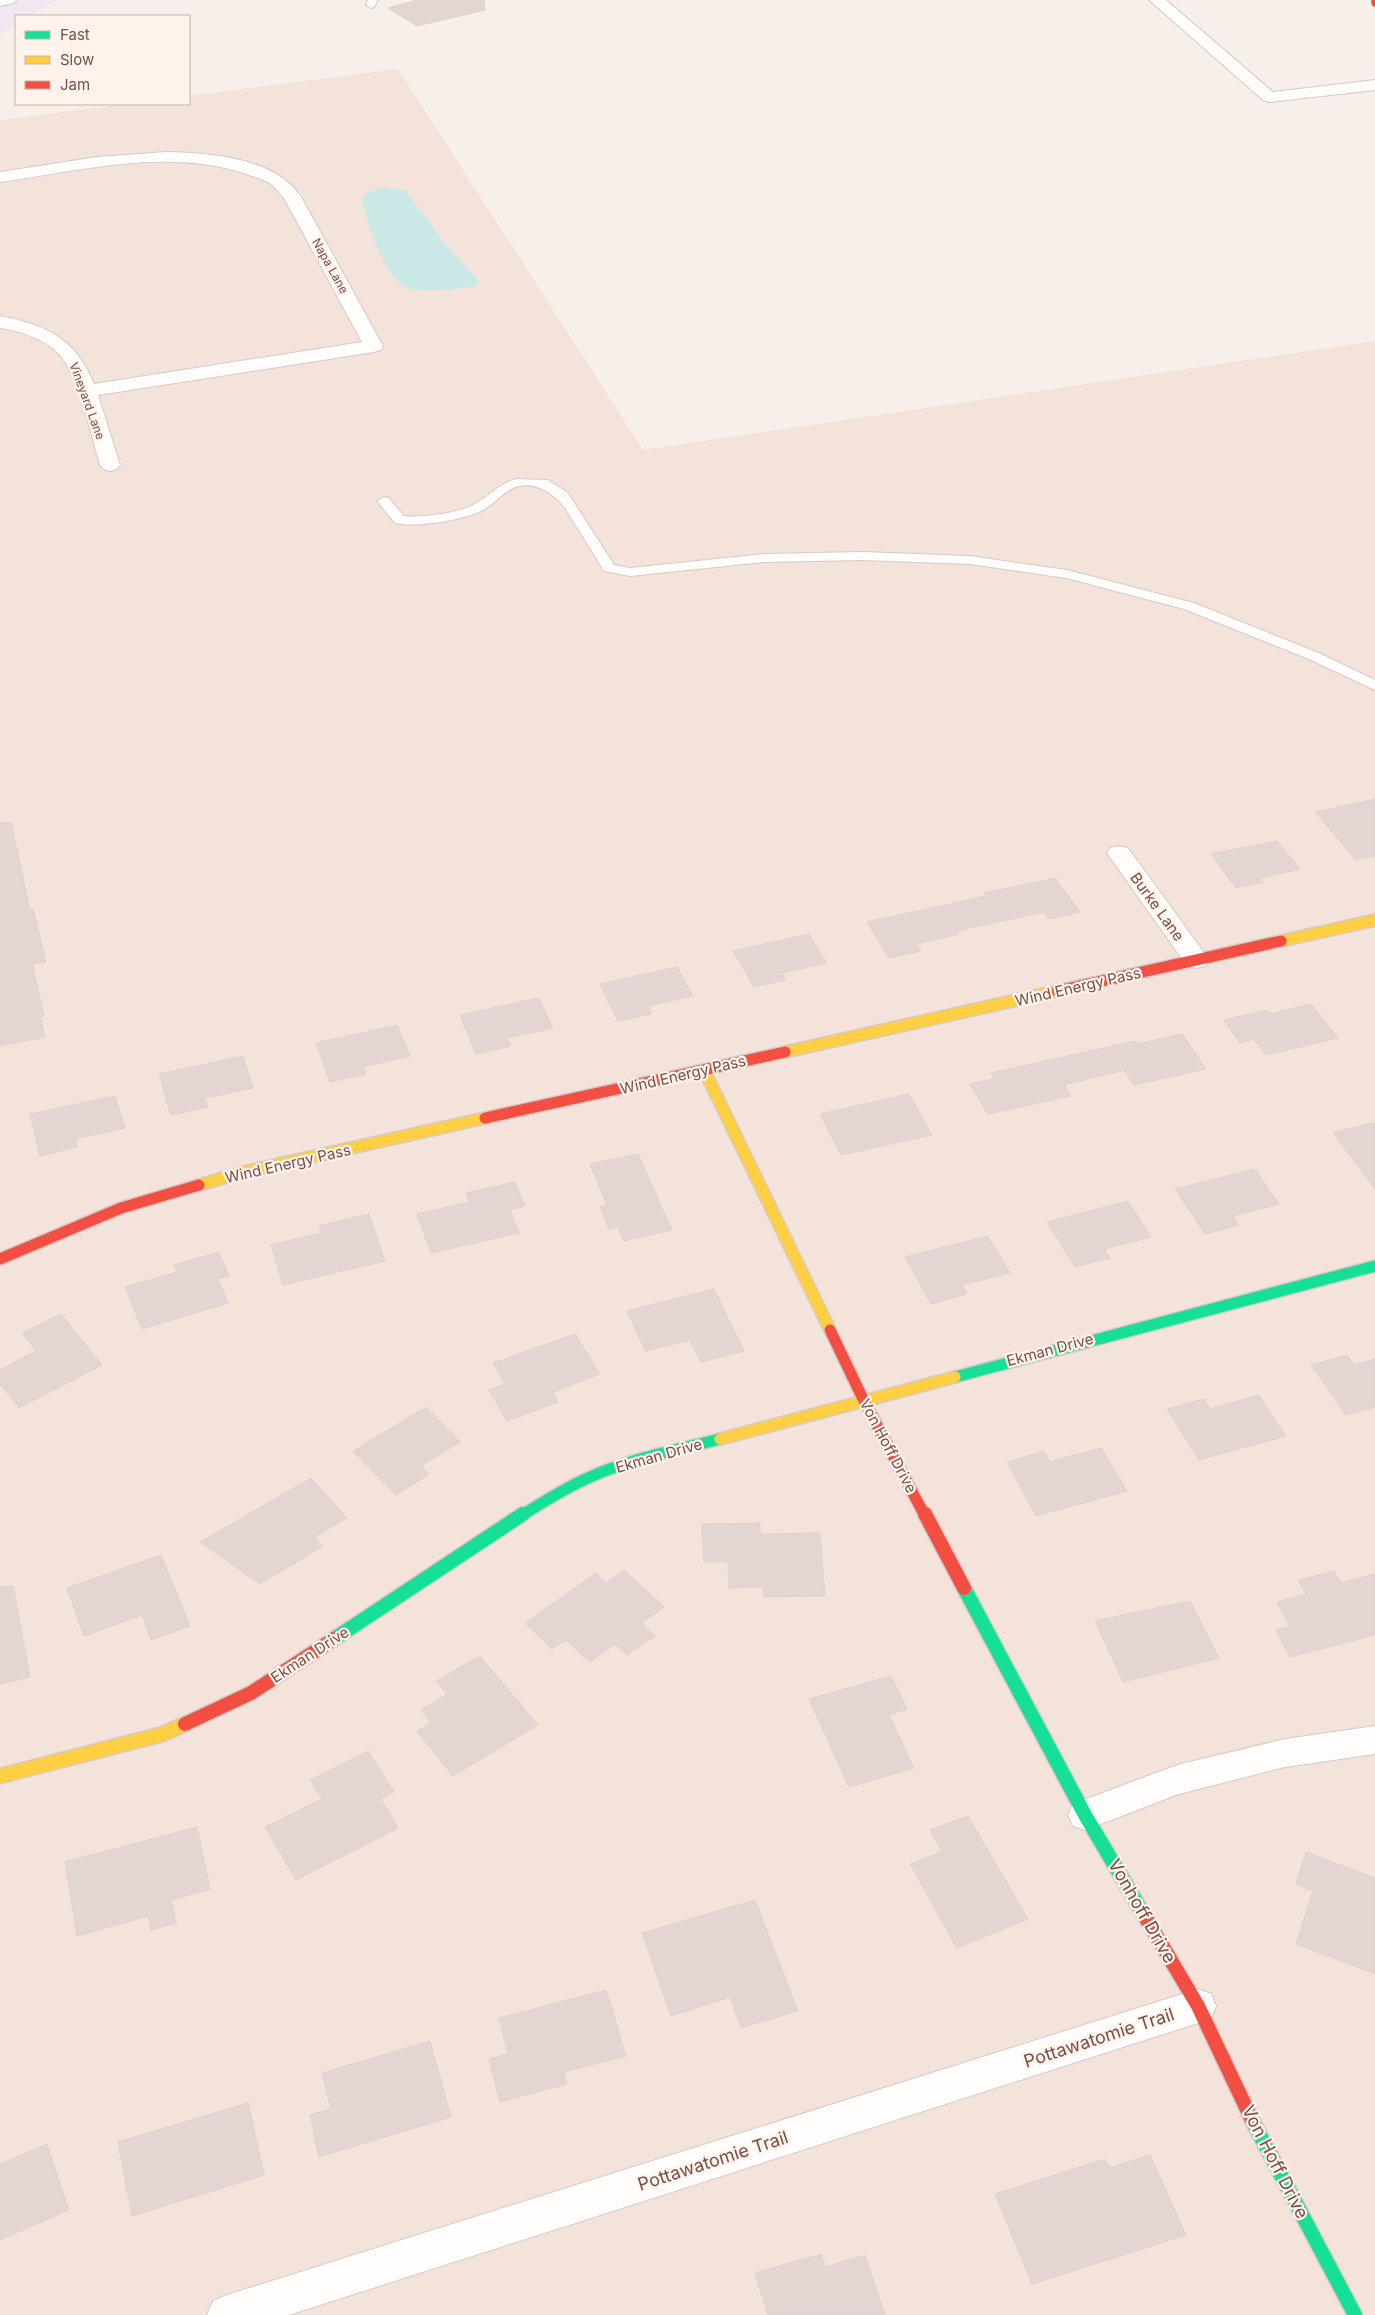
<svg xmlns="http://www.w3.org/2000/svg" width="1375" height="2315" font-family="Inter,sans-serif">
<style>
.residential{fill:#f3e3da}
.education{fill:#f0e7f2}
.water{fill:#cae9e6}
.building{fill:#e3d5d1;stroke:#e0d1cc}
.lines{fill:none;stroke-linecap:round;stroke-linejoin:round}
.lane-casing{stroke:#d6cac6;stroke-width:2}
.street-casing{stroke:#d6cac6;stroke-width:2}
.fast-far1-casing{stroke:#d6cac6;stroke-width:14}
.fast-casing{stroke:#d6cac6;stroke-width:17}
.slow-far1-casing{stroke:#d6cac6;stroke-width:14}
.slow-casing{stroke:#d6cac6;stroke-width:17}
.jam-far2-casing{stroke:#d6cac6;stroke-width:8}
.jam-far1-casing{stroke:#d6cac6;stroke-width:14}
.jam-casing{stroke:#d6cac6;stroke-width:17}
.lane{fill:#fefdfc;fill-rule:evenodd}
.street{fill:#fefdfc;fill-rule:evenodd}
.fast-far1{stroke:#16e098;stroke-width:11}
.fast{stroke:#16e098;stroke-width:14}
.slow-far1{stroke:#ffcf43;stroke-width:11}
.slow{stroke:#ffcf43;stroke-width:14}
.jam-far2{stroke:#f24e42;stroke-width:7}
.jam-far1{stroke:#f24e42;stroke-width:11}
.jam{stroke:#f24e42;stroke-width:14}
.labels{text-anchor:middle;stroke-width:4.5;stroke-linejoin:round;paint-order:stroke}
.far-street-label{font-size:12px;fill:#764f48;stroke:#fff3eb}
.street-label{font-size:15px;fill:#764f48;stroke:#fff3eb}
.near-street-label{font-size:18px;fill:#764f48;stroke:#fff3eb}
</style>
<rect width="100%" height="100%" fill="#f7efea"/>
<polygon class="residential" points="398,69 643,450 1375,341 1375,2315 0,2315 0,120 126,104 189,104 189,96"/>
<polygon class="education" points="0,0 56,0 30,16 16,16 16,24 0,34"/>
<path class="water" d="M384 187 405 190 445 244 477 279V286C463 288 416 295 404 286 379 269 371 227 361 200L364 194Z"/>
<g class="building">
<polygon points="417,0 484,0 485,10 417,26 388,8"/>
<polygon points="1375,799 1375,856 1356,860 1315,812"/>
<polygon points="11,822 30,910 33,909 46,962 32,964 44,1016 40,1017 45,1037 0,1046 0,823"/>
<polygon points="1277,841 1300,869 1260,878 1263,882 1236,888 1211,854"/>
<polygon points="1055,878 1080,912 1049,919 1044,912 957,931 959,934 917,944 921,951 889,958 867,922 986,896 984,893"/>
<polygon points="809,934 826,963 782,973 786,980 754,987 733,951"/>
<polygon points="677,967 693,996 648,1006 652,1014 618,1021 600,984"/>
<polygon points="539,998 553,1028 507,1038 511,1046 476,1054 460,1015"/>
<polygon points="1311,1004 1338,1038 1266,1055 1254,1039 1240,1043 1224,1020 1267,1010 1270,1014"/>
<polygon points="397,1025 410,1056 363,1067 366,1074 330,1082 316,1043"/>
<polygon points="1182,1034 1206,1069 1134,1085 1124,1070 1064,1085 1071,1096 988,1114 970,1084 994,1079 991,1073 1135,1041 1138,1044"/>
<polygon points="243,1056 253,1088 205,1098 208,1107 171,1115 159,1074"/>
<polygon points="909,1094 932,1135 841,1155 820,1114"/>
<polygon points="115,1096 125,1128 75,1139 77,1147 40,1156 30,1114"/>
<polygon points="1375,1122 1375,1189 1333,1133"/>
<polygon points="638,1154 672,1230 624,1241 618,1227 609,1229 600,1207 607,1205 590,1164"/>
<polygon points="1255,1169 1279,1204 1233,1216 1239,1225 1205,1234 1175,1189"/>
<polygon points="515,1182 525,1206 510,1210 519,1233 431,1253 417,1214 470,1202 466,1193"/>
<polygon points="1128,1201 1151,1237 1104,1249 1110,1258 1075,1267 1047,1222"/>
<polygon points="369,1214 385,1261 283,1285 271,1245 321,1233 319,1226"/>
<polygon points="988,1236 1010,1273 962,1285 967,1294 931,1304 905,1257"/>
<polygon points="219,1252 229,1276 218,1279 228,1303 142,1329 125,1287 177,1272 174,1265"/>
<polygon points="714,1289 744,1351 701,1362 690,1340 645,1351 627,1311"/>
<polygon points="61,1314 102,1365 19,1408 0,1384 0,1370 36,1351 22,1333"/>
<polygon points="575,1334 600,1374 553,1392 558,1402 507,1421 489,1390 505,1384 493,1363"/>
<polygon points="1347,1355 1354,1365 1375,1359 1375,1407 1346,1415 1311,1365"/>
<polygon points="1259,1395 1286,1436 1199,1460 1167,1409 1204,1399 1210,1409"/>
<polygon points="426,1407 460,1442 421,1466 429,1474 396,1495 353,1451"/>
<polygon points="1101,1448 1127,1491 1036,1516 1007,1462 1044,1451 1050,1462"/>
<polygon points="311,1478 347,1518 315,1537 323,1546 260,1584 200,1542"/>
<polygon points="760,1523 760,1534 820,1533 825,1596 764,1597 763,1587 729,1588 728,1562 704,1562 702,1524"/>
<polygon points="161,1555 190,1626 151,1640 142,1615 84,1636 67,1588"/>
<polygon points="624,1570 664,1607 642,1623 655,1636 627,1655 615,1644 590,1662 566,1640 552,1649 525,1623 596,1573 606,1583"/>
<polygon points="1334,1571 1341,1583 1375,1574 1375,1635 1290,1657 1276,1630 1290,1627 1277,1602 1306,1594 1298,1580"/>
<polygon points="13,1586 30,1677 0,1684 0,1587"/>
<polygon points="1190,1601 1219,1658 1123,1682 1095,1621"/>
<polygon points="480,1656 538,1725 453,1776 417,1731 431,1723 421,1710 447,1694 436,1681"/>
<polygon points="891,1676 907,1709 889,1715 914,1768 849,1787 809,1699"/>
<polygon points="368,1751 394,1792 381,1799 398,1828 296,1880 265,1827 322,1799 310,1780"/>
<polygon points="968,1816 1028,1919 957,1948 910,1864 942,1852 930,1830"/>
<polygon points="197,1827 210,1889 171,1900 176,1923 151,1930 148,1916 77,1936 65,1862"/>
<polygon points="1306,1852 1375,1878 1375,1974 1296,1944 1313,1891 1296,1884"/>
<polygon points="755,1900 798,2011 741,2028 730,1997 671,2016 642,1933"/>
<polygon points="606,1990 626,2056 564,2072 567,2084 500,2102 489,2059 508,2054 499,2018"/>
<polygon points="430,2041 451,2117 319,2157 310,2115 331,2109 322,2073"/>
<polygon points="248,2103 264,2175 132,2216 118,2142"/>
<polygon points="47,2144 69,2210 0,2240 0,2164"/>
<polygon points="1150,2155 1186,2235 1032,2284 995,2194 1105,2159 1109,2168"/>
<polygon points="821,2254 825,2267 865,2255 885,2315 768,2315 755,2273"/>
</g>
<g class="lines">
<defs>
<g id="lane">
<polygon points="368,0 378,0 374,7 371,8 366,5"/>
<path d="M516 479 548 480 568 493 614 565 630 568 765 554 862 552 970 556 1067 570 1194 603 1321 654 1375 680V690L1311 660 1184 609 1066 578 970 564 862 560 765 562 630 576 604 571 565 508C552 491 528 477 508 491 499 497 492 505 483 510 465 520 415 528 395 523L377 501 384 497 389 498 404 516C422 518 457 513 473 505 489 497 498 484 516 479Z"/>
</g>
<g id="street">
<polygon points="0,0 17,0 14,3 0,6"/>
<polygon points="1149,0 1166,0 1273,92 1375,80 1375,90 1269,102 1263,100"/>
<path d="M166 152C209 153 273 157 300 195L383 346 381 350 374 352 98 395 120 465 117 469 110 471 103 469 100 465C92 437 78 374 59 354 44 339 21 331 0 328V316C47 325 75 338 94 384L362 342 284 198C279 193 276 188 271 184 264 179 254 177 246 174 168 147 79 171 0 182V172L97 157Z"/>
<polygon points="1119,846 1128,848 1205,954 1209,960 1205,966 1196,968 1187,966 1107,853 1110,848"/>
<polygon points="1375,1726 1375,1754 1285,1767 1179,1794 1085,1830 1073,1826 1068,1815 1073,1804 1177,1765 1285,1739"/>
<polygon points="1198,1989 1211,1994 1216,2006 1211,2018 1198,2023 289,2315 207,2315 213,2301 227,2295"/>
</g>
<g id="fast-far1">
<polyline points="955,1377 1375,1266"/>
<path d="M521 1516C543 1502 565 1488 588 1478 629 1459 677 1450 720 1439"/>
</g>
<g id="fast">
<polyline points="964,1588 1085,1815 1147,1920"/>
<polyline points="334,1639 523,1514"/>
<polyline points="1253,2122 1355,2315"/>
</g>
<g id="slow-far1">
<polyline points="1281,941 1375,920"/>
<polyline points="785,1052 1057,991"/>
<polyline points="704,1070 830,1330"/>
<polyline points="199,1185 244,1172 485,1118"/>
<polyline points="720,1439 955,1377"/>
</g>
<polyline id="slow" points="0,1776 163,1734 185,1724"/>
<polyline id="jam-far2" points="1375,0 1375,3"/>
<g id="jam-far1">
<polyline points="1057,991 1281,941"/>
<polyline points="485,1118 785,1052"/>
<polyline points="0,1259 121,1208 199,1185"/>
<polyline points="830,1330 863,1399 925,1516"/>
</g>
<g id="jam">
<polyline points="925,1514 964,1588"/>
<polyline points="185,1724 251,1693 334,1639"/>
<polyline points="1147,1920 1198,2006 1253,2122"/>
</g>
</defs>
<use href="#lane" class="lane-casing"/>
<use href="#street" class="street-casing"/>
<use href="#fast-far1" class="fast-far1-casing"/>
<use href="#fast" class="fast-casing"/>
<use href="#slow-far1" class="slow-far1-casing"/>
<use href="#slow" class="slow-casing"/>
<use href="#jam-far2" class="jam-far2-casing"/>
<use href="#jam-far1" class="jam-far1-casing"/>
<use href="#jam" class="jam-casing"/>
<use href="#lane" class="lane"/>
<use href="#street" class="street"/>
<use href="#fast-far1" class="fast-far1"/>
<use href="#fast" class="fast"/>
<use href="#slow-far1" class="slow-far1"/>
<use href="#slow" class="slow"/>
<use href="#jam-far2" class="jam-far2"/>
<use href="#jam-far1" class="jam-far1"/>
<use href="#jam" class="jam"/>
</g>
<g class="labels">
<g class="far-street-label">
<text transform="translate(330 266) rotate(61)" y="4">Napa Lane</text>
<text transform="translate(87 401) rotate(70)" y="4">Vineyard Lane</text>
</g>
<g class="street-label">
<text transform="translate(1157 907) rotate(54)" y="5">Burke Lane</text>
<text transform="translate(1078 987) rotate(-13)" y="5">Wind Energy Pass</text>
<text transform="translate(683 1075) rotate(-13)" y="5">Wind Energy Pass</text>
<text transform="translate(288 1164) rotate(-13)" y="5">Wind Energy Pass</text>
<text transform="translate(1050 1350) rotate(-15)" y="5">Ekman Drive</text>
<text transform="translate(888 1446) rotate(62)" y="5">Von Hoff Drive</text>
<text transform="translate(659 1456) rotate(-16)" y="5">Ekman Drive</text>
<text transform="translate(310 1655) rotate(-33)" y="5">Ekman Drive</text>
</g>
<g class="near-street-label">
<text transform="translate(1142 1911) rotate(60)" y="6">Vonhoff Drive</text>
<text transform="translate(1099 2038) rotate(-18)" y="6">Pottawatomie Trail</text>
<text transform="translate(713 2161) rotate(-18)" y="6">Pottawatomie Trail</text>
<text transform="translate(1275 2162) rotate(63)" y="6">Von Hoff Drive</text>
</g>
</g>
<rect x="15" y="15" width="175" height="90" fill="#fff3eb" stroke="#c8b1aa"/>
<rect x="25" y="31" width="25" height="8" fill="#16e098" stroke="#c8b1aa"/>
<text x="60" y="40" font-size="15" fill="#764f48">Fast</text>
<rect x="25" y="56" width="25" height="8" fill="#ffcf43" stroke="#c8b1aa"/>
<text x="60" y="65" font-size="15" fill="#764f48">Slow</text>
<rect x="25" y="81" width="25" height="8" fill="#f24e42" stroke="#c8b1aa"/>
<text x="60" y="90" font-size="15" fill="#764f48">Jam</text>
</svg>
